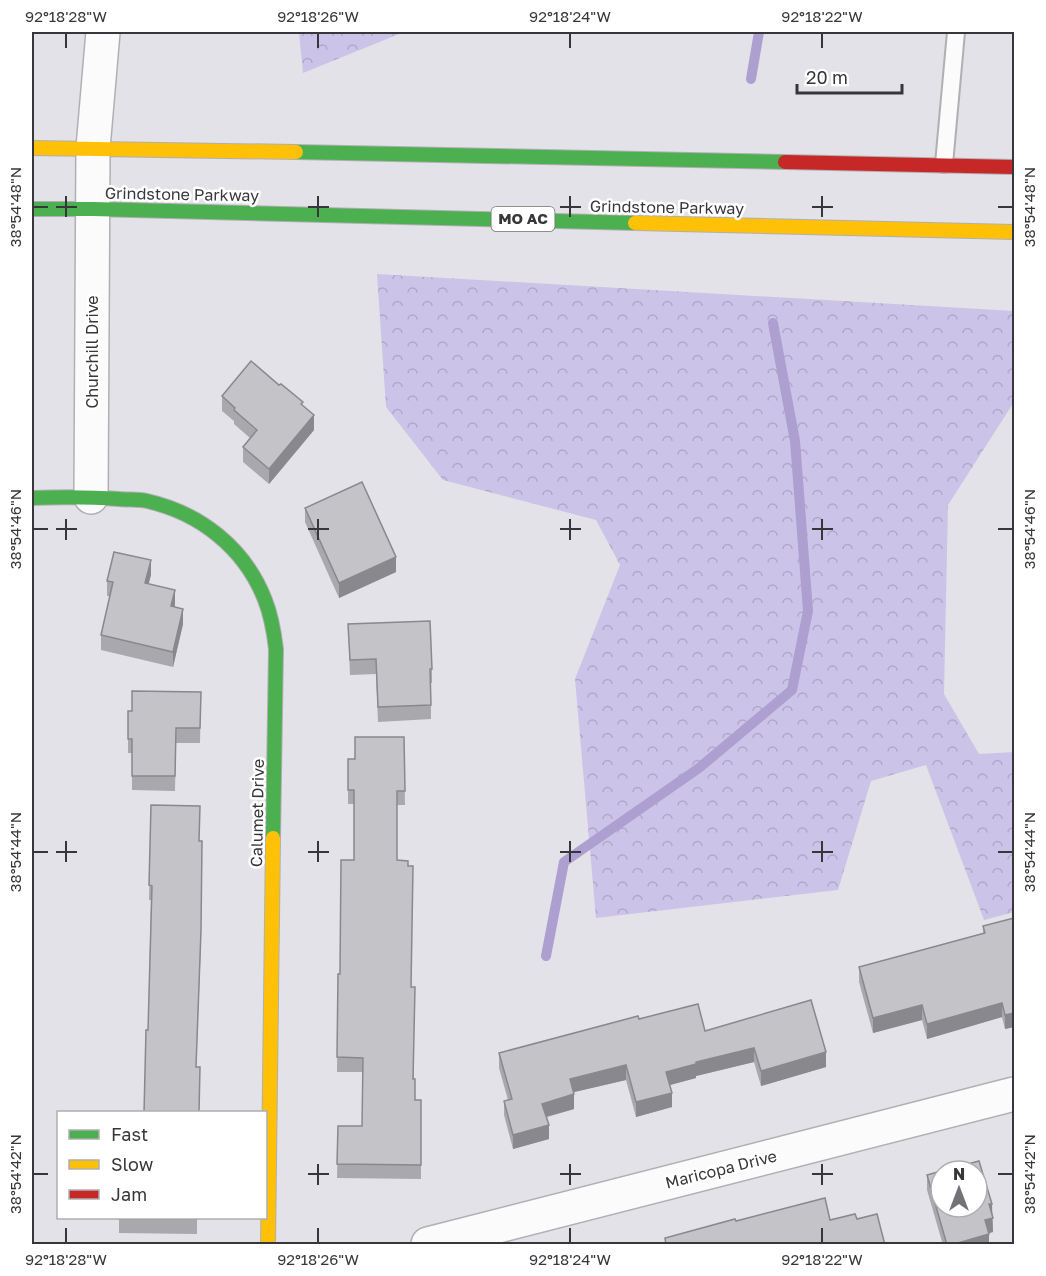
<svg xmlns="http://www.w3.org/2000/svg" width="1046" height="1276" font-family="'Golos Text',sans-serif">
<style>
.forest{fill:url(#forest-crowns)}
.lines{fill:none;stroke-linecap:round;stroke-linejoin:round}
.stream{stroke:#ada0d0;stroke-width:10}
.lane-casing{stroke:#b0afb3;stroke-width:20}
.street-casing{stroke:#b0afb3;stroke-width:36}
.fast-casing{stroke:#b0afb3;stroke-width:16}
.slow-casing{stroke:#b0afb3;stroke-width:16}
.jam-casing{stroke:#b0afb3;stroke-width:16}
.lane{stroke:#fbfbfc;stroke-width:16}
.street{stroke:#fbfbfc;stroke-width:33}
.fast{stroke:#4caf50;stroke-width:14}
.slow{stroke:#ffc107;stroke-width:14}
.jam{stroke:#c62828;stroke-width:14}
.wall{fill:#a9a8ac}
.shaded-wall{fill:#89888c}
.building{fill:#c4c3c8;stroke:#89888c;stroke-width:1.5}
.ticks{fill:none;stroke:#37363a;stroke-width:2}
.labels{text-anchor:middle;stroke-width:5;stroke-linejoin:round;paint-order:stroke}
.shield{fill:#fff;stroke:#737275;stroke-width:1.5}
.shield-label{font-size:15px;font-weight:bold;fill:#37363a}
.street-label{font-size:16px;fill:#37363a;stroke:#fff}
.neatline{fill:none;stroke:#37363a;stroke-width:2}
.ticks-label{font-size:15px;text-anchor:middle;fill:#37363a}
</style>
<defs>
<pattern id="forest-crowns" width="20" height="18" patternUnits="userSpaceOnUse" patternTransform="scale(1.5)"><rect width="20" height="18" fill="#ccc3e8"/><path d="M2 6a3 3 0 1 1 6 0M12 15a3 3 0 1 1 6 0" fill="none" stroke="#b0a8c8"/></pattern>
</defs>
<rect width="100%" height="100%" fill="#e3e2e8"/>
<g class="forest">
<polygon points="299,32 404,32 303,73"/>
<polygon points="377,274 1014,311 1014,402 948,505 944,694 979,754 1014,752 1014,912 984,920 926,765 871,781 838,890 596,918 575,679 620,565 596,520 443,480 386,407"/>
</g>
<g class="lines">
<g class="stream">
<polyline points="751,79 759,32"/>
<polyline points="546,956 564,862 699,768 792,690 808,611 795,441 773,323"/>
</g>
<defs>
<polyline id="lane" points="944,164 956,32"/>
<g id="street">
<polyline points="91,497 93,148 103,32"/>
<polyline points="428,1244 1014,1094"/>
</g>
<g id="fast">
<polyline points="296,152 785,162"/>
<polyline points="32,209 93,209 635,223"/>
<path d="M32 498C61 497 90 497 119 499 128 500 138 499 147 501 200 513 245 548 265 600 271 615 274 632 276 649L273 838"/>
</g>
<g id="slow">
<polyline points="32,148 296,152"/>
<polyline points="635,223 1014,232"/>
<polyline points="268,1244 273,838"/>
</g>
<polyline id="jam" points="785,162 1014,167"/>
</defs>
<use href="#lane" class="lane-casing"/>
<use href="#street" class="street-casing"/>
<use href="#fast" class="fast-casing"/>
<use href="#slow" class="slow-casing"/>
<use href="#jam" class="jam-casing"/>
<use href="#lane" class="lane"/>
<use href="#street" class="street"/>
<use href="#fast" class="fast"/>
<use href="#slow" class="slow"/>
<use href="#jam" class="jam"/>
</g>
<g class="wall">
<polygon points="222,396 303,406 314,430 269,484 243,462 243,447 250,438 234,424 234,421 222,411"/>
<polygon points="305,508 396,572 339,598 305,522"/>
<polygon points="151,575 148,584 175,604 175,607 183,624 173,667 101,650 101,635 110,596 107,596 107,581"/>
<polygon points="348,624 432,669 432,683 431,683 431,719 378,722 376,674 350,675"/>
<polygon points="201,692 200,743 176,743 175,791 132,790 132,753 128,753 128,739 132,711"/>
<polygon points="404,737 405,805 397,805 397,860 411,987 414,1079 415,1100 421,1100 421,1179 337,1178 338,1126 362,1126 363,1072 337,1072 338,974 340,974 354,860 354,804 348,804 348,759 355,759"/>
<polygon points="151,805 199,841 201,944 196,1067 199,1113 144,1113 148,1030 151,900 149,900"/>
<polygon points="1014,918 1014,1027 1005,1029 1002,1017 927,1039 922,1020 873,1033 859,982 859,967 983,933 983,926"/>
<polygon points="639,1019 705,1031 826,1067 761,1086 754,1062 696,1076 696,1078 670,1085 672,1107 636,1117 626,1080 574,1092 574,1109 547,1117 549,1139 513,1149 504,1115 504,1101 508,1100 499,1068 499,1053"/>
<polygon points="927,1175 992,1213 993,1232 989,1233 989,1245 943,1245 927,1190"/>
<polygon points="119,1218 197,1218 197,1234 119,1233"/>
</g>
<g class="shaded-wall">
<polygon points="314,415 314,430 269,484 269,469"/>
<polygon points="396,557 396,572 339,598 339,583"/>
<polygon points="151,560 151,575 145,598 145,583"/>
<polygon points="175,590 175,604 171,621 171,606"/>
<polygon points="183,609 183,624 173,667 173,652"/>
<polygon points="1002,1003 1002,1017 927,1039 927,1024"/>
<polygon points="922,1005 922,1020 873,1033 873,1018"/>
<polygon points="1014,1013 1014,1027 1005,1029 1005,1015"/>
<polygon points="754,1048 754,1062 696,1076 696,1078 666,1086 666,1072 696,1062"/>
<polygon points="826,1052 826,1067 761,1086 761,1071"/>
<polygon points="626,1065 626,1080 570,1093 570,1079"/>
<polygon points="672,1093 672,1107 636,1117 636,1102"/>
<polygon points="574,1094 574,1109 542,1118 542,1104"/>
<polygon points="549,1125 549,1139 513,1149 513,1135"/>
<polygon points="989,1204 992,1204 993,1232 985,1234 985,1220"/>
<polygon points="989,1234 989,1245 951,1245"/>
</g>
<g class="building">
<polygon points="251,361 279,385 281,384 303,402 301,404 314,415 269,469 243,447 257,430 234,410 235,408 222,396"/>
<polygon points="362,482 396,557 339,583 305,508"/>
<polygon points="114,552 151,560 145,583 175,590 171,606 183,609 173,652 101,635 113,582 107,581"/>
<polygon points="430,621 432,669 430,669 431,705 378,707 376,659 350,660 348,624"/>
<polygon points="132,691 201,692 200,728 176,728 175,776 132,776 132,739 128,739 128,711 132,711"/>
<polygon points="355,737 404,737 405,791 397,791 397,860 408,861 408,866 413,866 411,987 415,987 413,1079 415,1079 415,1100 421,1100 421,1165 337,1164 338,1126 362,1126 363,1058 337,1057 338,974 340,974 341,860 354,860 354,790 348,790 348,759 355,759"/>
<polygon points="151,805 200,806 199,841 202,841 201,930 196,1067 200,1067 199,1112 144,1113 146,1030 148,1030 152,886 149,885"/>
<polygon points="1014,918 1014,1013 1005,1015 1002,1003 927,1024 922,1005 873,1018 859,967 985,933 983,926"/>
<polygon points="811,1000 826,1052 761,1071 754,1048 696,1062 696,1064 666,1072 672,1093 636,1102 626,1065 570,1079 574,1094 542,1104 549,1125 513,1135 504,1101 512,1099 499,1053 638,1016 639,1019 698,1004 705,1031"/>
<polygon points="979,1161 992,1204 989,1204 993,1218 985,1220 989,1234 951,1245 947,1245 927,1175 941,1171 941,1207 977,1207 977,1171 942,1171"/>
<polygon points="825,1198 830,1220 855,1214 857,1219 877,1214 885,1245 666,1245 665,1238 735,1219 736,1221"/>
<rect x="119" y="1218" width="78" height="1"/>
</g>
<path class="ticks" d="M66 33V48M318 33V48M570 33V48M822 33V48M66 196V217M318 196V217M570 196V217M822 196V217M33 207H48M56 207H77M308 207H329M560 207H581M812 207H833M998 207H1013M66 519V540M318 519V540M570 519V540M822 519V540M33 529H48M56 529H77M308 529H329M560 529H581M812 529H833M998 529H1013M66 841V862M318 841V862M570 841V862M822 841V862M33 852H48M56 852H77M308 852H329M560 852H581M812 852H833M998 852H1013M318 1164V1185M570 1164V1185M822 1164V1185M33 1174H48M308 1174H329M560 1174H581M812 1174H833M998 1174H1013M66 1228V1243M318 1228V1243M570 1228V1243M822 1228V1243"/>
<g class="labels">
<rect class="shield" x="491.5" y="207" width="63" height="24" rx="4.5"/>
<g class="shield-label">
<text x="523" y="224">MO AC</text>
</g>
<g class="street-label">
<text transform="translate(182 194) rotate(1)" y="6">Grindstone Parkway</text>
<text transform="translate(667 207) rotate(1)" y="6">Grindstone Parkway</text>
<text transform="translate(92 352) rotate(-90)" y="6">Churchill Drive</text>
<text transform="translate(257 813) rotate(-89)" y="6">Calumet Drive</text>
<text transform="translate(721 1169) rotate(-14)" y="6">Maricopa Drive</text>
</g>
</g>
<rect width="1046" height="1276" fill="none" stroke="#ffffff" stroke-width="66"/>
<rect x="57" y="1111" width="210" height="108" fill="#ffffff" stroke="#afafb0" stroke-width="1.5"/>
<rect x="69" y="1130" width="30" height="9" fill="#4caf50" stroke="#afafb0" stroke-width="1.5"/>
<text x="111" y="1141" font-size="18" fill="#37363a">Fast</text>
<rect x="69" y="1160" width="30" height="9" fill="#ffc107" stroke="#afafb0" stroke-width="1.5"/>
<text x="111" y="1171" font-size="18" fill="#37363a">Slow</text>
<rect x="69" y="1190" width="30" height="9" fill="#c62828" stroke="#afafb0" stroke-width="1.5"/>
<text x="111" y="1201" font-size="18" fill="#37363a">Jam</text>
<g transform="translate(959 1189)"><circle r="28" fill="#ffffff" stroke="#afafb0" stroke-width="1.5"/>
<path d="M0-4.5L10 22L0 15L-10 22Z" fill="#737277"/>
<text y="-9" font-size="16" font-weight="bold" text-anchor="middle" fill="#37363a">N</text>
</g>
<path d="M797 84v9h105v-9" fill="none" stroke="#37363a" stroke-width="3"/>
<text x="806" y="84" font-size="18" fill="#37363a" stroke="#ffffff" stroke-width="4.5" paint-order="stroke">20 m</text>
<rect x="33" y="33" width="980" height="1210" class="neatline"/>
<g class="ticks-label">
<text x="66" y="22">92°18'28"W</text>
<text x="318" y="22">92°18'26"W</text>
<text x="570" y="22">92°18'24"W</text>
<text x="822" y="22">92°18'22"W</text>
<text transform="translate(16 207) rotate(-90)" y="5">38°54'48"N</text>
<text transform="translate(1030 207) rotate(-90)" y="5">38°54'48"N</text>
<text transform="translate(16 529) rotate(-90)" y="5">38°54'46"N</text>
<text transform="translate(1030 529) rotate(-90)" y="5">38°54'46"N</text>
<text transform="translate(16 852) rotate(-90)" y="5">38°54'44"N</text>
<text transform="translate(1030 852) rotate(-90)" y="5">38°54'44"N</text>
<text transform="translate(16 1174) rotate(-90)" y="5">38°54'42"N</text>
<text transform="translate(1030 1174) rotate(-90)" y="5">38°54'42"N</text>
<text x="66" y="1265">92°18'28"W</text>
<text x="318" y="1265">92°18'26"W</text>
<text x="570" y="1265">92°18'24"W</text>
<text x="822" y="1265">92°18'22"W</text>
</g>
</svg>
